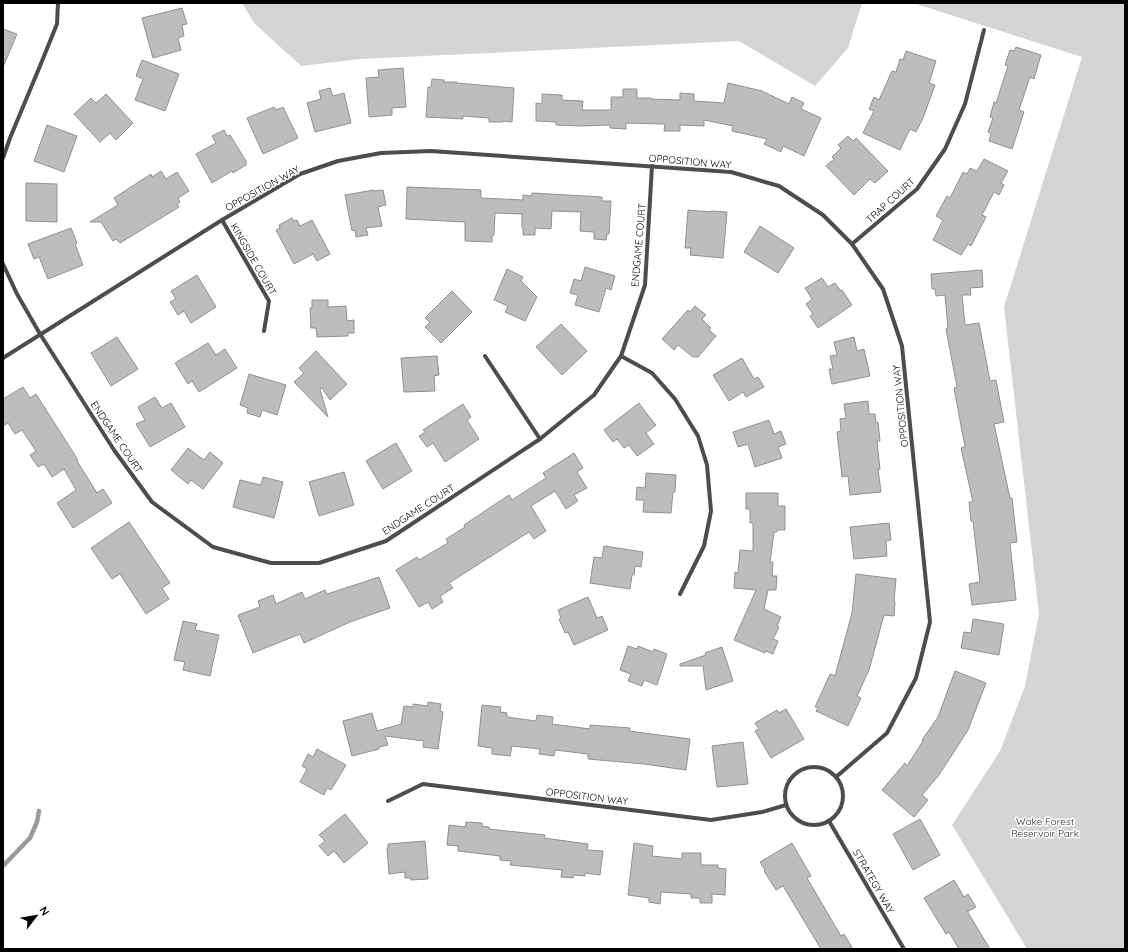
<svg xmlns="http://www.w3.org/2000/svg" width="1128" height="952" font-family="Quicksand,sans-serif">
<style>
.green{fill:#d4d4d4}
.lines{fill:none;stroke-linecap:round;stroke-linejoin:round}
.stream{stroke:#9b9b9b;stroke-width:4.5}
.building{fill:#bdbdbd;stroke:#919191}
.street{stroke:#4d4d4d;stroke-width:4}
.labels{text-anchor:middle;stroke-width:3;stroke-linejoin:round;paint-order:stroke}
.street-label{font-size:10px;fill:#000;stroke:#fff}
.park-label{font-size:10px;fill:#2b2b2b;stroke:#fff}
</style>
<rect width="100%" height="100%" fill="#fff"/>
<g class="green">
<polygon points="242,3 862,3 848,48 815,86 739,41 360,59 301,66 254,23"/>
<polygon points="913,3 1125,3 1125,949 1027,949 952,825 1000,751 1025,686 1039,614 1004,307 1082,57"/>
</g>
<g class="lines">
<polyline class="stream" points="3,866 30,838 37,822 39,811"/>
</g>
<g class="building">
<polygon points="182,8 187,24 182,25 184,36 178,38 181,50 153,58 142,18"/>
<polygon points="3,29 17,34 3,67"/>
<polygon points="1016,47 1041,55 1034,79 1030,77 1019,110 1024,112 1012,149 989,141 991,134 988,132 993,118 990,117 994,102 996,103 1008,66 1005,65 1010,50 1014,51"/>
<polygon points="906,51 936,61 929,83 935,85 923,118 916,132 910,129 900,150 863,133 874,111 869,109 874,97 879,100 892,71 896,72 900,59 903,60"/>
<polygon points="142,60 179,74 165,111 135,100 143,79 136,76"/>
<polygon points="403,68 406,107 392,108 392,115 369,117 366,78 379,77 378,70"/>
<polygon points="432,79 444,80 444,82 457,82 457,83 514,88 512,122 503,121 503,122 489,122 489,118 463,116 463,119 426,117 428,87 431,87"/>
<polygon points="728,83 762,91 789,104 792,97 804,103 801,109 821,118 804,156 783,146 781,152 764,144 767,139 732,131 733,126 704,120 704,126 680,125 680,131 664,131 665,124 626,123 626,129 610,128 610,125 581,126 556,125 556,122 536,121 536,103 542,104 542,94 562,95 562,100 583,101 582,110 611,110 611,97 623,97 623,89 637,89 637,98 651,98 651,99 680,100 680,93 694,94 694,101 724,103"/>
<polygon points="330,88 333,96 344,93 351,123 315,132 307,103 321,99 319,91"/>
<polygon points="106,94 133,123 116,140 110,133 100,142 74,114 91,98 96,103"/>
<polygon points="274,107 276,110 283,107 298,138 263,154 247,118"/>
<polygon points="47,125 77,136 64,172 34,161"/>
<polygon points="224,130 227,136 230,135 246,161 246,165 233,173 232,171 212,183 196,154 216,143 212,136"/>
<polygon points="848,136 853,141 856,138 888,171 875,183 870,179 854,195 826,166 834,159 832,157 841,148 838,145"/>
<polygon points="984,159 1008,171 1001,183 1004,185 999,195 994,192 982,215 986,217 971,246 968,244 961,255 933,240 943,220 936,216 947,196 950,198 963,172 967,174 970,168 977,171"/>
<polygon points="161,171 166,179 177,172 189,191 178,198 180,202 177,204 179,207 120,243 116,239 113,241 101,222 90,222 118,205 114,198 151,174 152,177"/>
<polygon points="26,183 57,184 57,222 26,221"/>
<polygon points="407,187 481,190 481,198 523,200 523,195 532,196 532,193 602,197 602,201 611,201 609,234 607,234 606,240 594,239 594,232 580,231 581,212 552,211 551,229 535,228 535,235 523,235 523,228 522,228 522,214 495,213 494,235 492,235 492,242 465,241 465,222 406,219"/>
<polygon points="374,190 374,191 383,190 386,205 378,207 382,226 366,228 368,235 356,237 355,230 352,231 345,195"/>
<polygon points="688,210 711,212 711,211 727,212 723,258 690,255 691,248 685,248"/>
<polygon points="292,218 294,221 297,220 300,226 312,220 330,254 317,261 313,254 294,264 276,230 280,228 279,225"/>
<polygon points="760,226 794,248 778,273 744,252"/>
<polygon points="71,228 77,243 75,244 83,265 48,279 39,257 34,259 28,244"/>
<polygon points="585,267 615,276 611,290 606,288 599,312 575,305 578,295 570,293 574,279 581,281"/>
<polygon points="507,269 523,277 521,281 537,297 525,321 505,312 508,306 494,300"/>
<polygon points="982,270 983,287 970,288 971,295 962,295 965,325 979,323 990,381 996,380 1004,422 994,424 1010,498 1012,498 1017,542 1010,543 1016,600 972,605 969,584 980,582 973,521 971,521 969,502 973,502 961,448 965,447 954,388 957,387 946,329 948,328 945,295 936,296 935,289 932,289 931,274"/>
<polygon points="197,275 216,307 191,323 184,311 178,315 170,302 176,299 171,291"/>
<polygon points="822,278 828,287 835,283 841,291 842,290 852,305 818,328 810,316 813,314 806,304 812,299 805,288"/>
<polygon points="452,291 472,312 441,343 425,327 430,322 425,318"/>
<polygon points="312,300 328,300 328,307 346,306 347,321 354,320 354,333 348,333 348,336 317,337 316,328 311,328 310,308 312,308"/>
<polygon points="695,306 706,315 702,319 711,328 709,330 716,336 698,357 693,357 678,345 674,350 662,339 688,310 690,312"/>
<polygon points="561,324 587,351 562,375 536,347"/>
<polygon points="117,337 138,369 111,386 91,353"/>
<polygon points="854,337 857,351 864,349 870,376 832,384 829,369 833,369 830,356 837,355 834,342"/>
<polygon points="208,343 216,355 225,349 237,368 199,392 192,381 188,384 175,363"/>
<polygon points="316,351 347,384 330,400 322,388 320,389 328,417 294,382 304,373 299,368"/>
<polygon points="437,356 439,375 434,376 435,391 404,392 401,358"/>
<polygon points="742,358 754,379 758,377 764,387 746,397 743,392 729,401 713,375"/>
<polygon points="249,374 286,385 277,415 262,410 260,417 247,413 248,408 240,405"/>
<polygon points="23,387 30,398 36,394 78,460 77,461 97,493 103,489 112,503 73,528 57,503 76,490 64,469 52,477 44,464 38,467 30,455 36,451 22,430 15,434 8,423 3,426 3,399"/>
<polygon points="155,397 162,408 171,403 185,427 150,447 136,424 145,420 138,407"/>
<polygon points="868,401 869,414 875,414 876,423 878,422 880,441 877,441 880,469 878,469 881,492 850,495 848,476 842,477 837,432 841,431 840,419 846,418 844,404"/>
<polygon points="639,403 647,414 646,415 647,414 656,425 646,433 654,444 637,456 629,445 624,448 617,439 613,442 604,430"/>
<polygon points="463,404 471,417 467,420 479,439 445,462 433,443 427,447 419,436 425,432 423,430"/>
<polygon points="769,420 774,434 781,431 786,444 778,447 782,458 755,467 748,444 738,447 733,432"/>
<polygon points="396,443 412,471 383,489 366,461"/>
<polygon points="188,448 204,460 210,452 223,463 203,489 191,480 188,484 171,470"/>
<polygon points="574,453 583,468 577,472 587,488 574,495 578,501 566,509 555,491 531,506 546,531 534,539 529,532 449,583 453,588 440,596 443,602 432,609 428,602 419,607 396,570 417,557 419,560 448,543 446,539 465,527 464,525 509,495 512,500 546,478 543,473"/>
<polygon points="344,472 354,505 319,516 309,482"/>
<polygon points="646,473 676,475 675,492 673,492 671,513 643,512 644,500 636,500 637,487 645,488"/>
<polygon points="263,477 283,482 274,518 233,507 240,480 261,485"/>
<polygon points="746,493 778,493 778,506 785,506 785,530 777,530 777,532 774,532 770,562 773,562 772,576 777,576 776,590 768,590 764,609 781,617 777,626 779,627 773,639 778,641 773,654 766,651 765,653 734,640 756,590 734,588 735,572 738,573 740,550 753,551 753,523 750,523 750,509 746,509"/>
<polygon points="129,522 170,583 162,588 169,599 146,614 120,574 112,579 91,548"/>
<polygon points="889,523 891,540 886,541 887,556 854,559 850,527"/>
<polygon points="604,546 643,552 641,567 635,566 634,575 632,575 630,589 590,583 594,557 602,558"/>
<polygon points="856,574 896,579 894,601 895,601 894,616 884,615 869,670 857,696 861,698 848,726 816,711 818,708 815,707 830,674 835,676 852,613"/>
<polygon points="379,577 390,608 350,622 304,643 300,634 253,653 238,615 260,607 258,601 273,595 276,604 302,592 305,599 325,590 327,594"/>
<polygon points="588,597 597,618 602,616 608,630 574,645 568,632 565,633 559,619 561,618 558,610"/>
<polygon points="973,619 1004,624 999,655 961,648 964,632 971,633"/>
<polygon points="183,621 197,624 195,630 219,635 210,676 183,670 185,662 174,660"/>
<polygon points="628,646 637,649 638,646 653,652 654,649 667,654 657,685 644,680 642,686 628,681 631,674 620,670"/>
<polygon points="722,647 733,681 706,690 703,666 680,666 680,664 706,655 705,653"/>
<polygon points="955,671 986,683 968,730 939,775 922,795 928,800 914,817 882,790 905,763 907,766 923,741 922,740 938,717"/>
<polygon points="428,702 441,704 440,711 443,712 438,749 423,747 424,741 385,736 388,745 379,747 379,749 352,756 343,721 372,713 377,731 401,724 404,706 413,707 413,704 428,706"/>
<polygon points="482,705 501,707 500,712 507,713 507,717 536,721 537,715 553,717 552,724 590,729 590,725 630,728 629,731 690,739 686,770 644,764 588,759 588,754 555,750 554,756 539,754 540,749 512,746 510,756 492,754 492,748 478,746"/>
<polygon points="786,709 804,739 771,758 755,731 759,729 755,723 777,710 779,713"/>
<polygon points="743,742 748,784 717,787 712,746"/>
<polygon points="317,749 346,765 331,790 327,788 324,795 300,782 307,769 302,766 308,754 313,757"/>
<polygon points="345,814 368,843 344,863 334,851 328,856 319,846 325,841 319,835"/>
<polygon points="920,819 940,855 913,870 893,834"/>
<polygon points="466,822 482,823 482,826 489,827 489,829 545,835 544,838 588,844 587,850 603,851 600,875 585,873 585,876 574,875 573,878 561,877 562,870 510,865 511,861 500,860 500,856 458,851 458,846 447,845 449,825 465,827"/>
<polygon points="425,841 428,879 411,880 411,878 405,878 405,872 389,874 387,848 388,848 388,844"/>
<polygon points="634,843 653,846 652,856 682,859 682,853 701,853 701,865 718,865 718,868 726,869 725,895 712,894 712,903 700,903 700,898 691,898 691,894 661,892 660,904 649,902 649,898 628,895"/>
<polygon points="792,843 811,876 807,878 841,936 844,934 853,949 821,949 783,886 776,890 764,871 765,870 760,862"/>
<polygon points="954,880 964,897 968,894 976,907 969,911 967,911 990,949 959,949 949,932 946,934 924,898"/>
</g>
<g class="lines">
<g class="street">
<polyline points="3,158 10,138 40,66 57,24 58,3"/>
<polyline points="222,220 269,301 264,331"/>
<polyline points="852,244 917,189 945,149 965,104 984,30"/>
<polyline points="3,264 17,294 40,334 114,450 152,502 213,547 271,563 319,563 386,541 540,439 594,395 621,356 645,285 652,166"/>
<polyline points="485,356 540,439"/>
<polyline points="621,356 652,373 675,399 698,436 707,465 711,511 704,546 680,594"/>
<polyline points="3,358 222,220 300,174 338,161 381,153 431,151 731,172 779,186 823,215 852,244 883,289 902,346 930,622 916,678 887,733 836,777"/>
<circle cx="814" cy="796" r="29"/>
<polyline points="388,801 423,784 711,820 762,812 786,805"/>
<polyline points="829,821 904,949"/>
</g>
</g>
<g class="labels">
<g class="street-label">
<text transform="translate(690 161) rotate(5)" y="4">OPPOSITION WAY</text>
<text transform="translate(262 188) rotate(-29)" y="4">OPPOSITION WAY</text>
<text transform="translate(890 200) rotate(-42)" y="4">TRAP COURT</text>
<text transform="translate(638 245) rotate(-85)" y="4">ENDGAME COURT</text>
<text transform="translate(254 259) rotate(60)" y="4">KINGSIDE COURT</text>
<text transform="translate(900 406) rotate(-96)" y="4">OPPOSITION WAY</text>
<text transform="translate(117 437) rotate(56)" y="4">ENDGAME COURT</text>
<text transform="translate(418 509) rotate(-33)" y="4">ENDGAME COURT</text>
<text transform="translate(587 796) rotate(7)" y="4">OPPOSITION WAY</text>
<text transform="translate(874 881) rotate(60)" y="4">STRATEGY WAY</text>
</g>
<g class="park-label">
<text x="1045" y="825">Wake Forest<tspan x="1045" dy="12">Reservoir Park</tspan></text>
</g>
</g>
<rect width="1128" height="952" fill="none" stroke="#000000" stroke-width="8"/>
<g transform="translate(36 916) rotate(59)" stroke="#ffffff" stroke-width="3" paint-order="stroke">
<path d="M0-3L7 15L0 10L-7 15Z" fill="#000000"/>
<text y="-6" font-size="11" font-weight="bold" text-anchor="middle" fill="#000000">N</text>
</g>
</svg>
